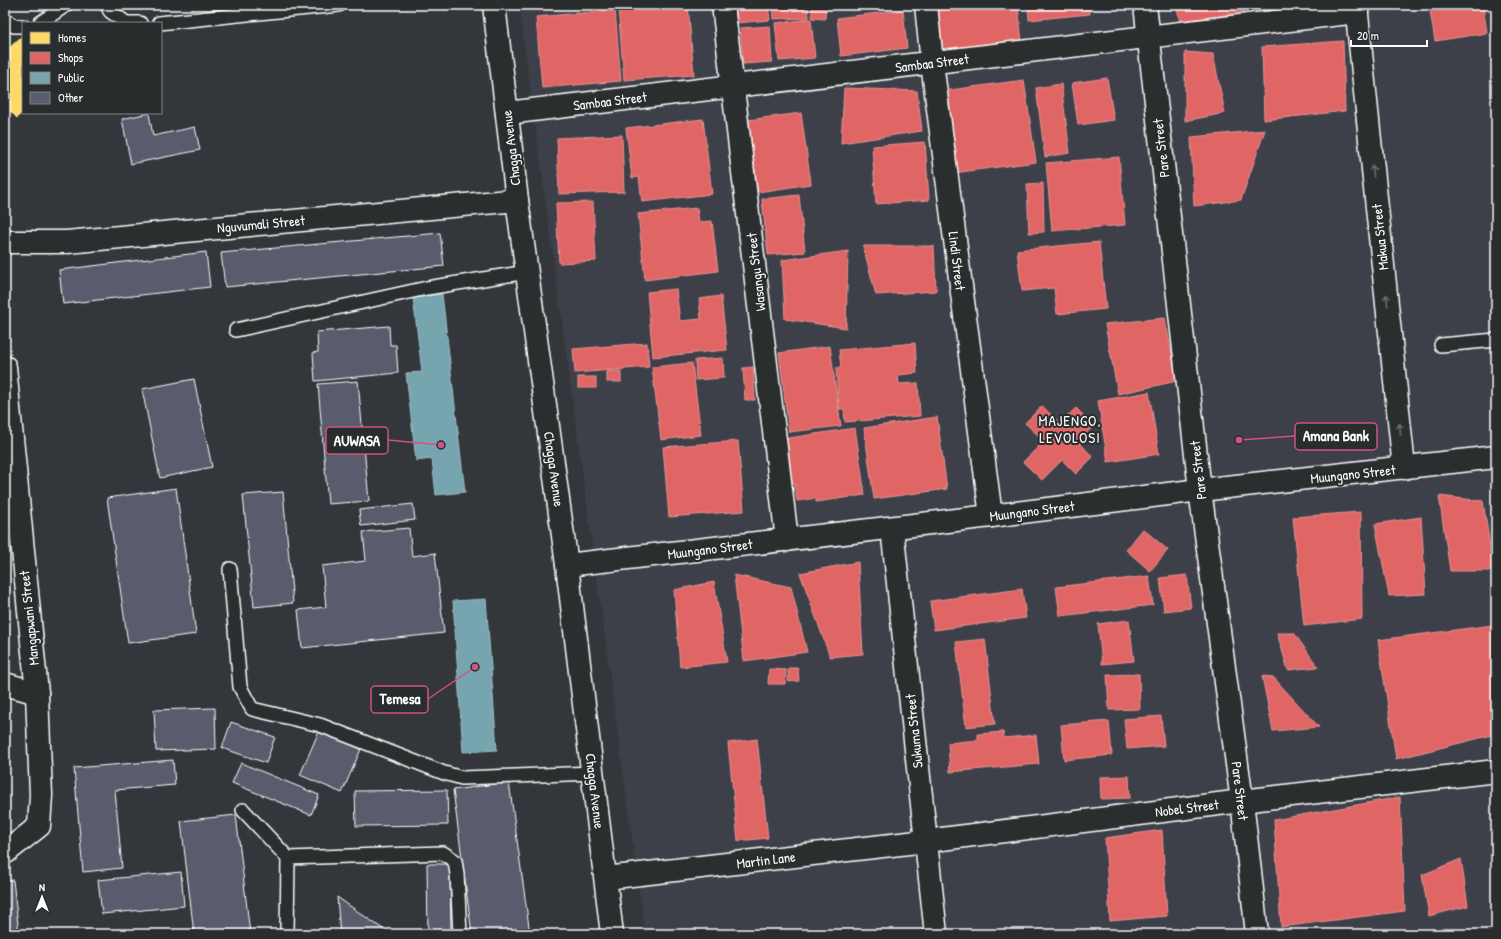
<svg xmlns="http://www.w3.org/2000/svg" width="1501" height="939" font-family="'Patrick Hand',sans-serif">
<style>
.built{fill:#3e414a}
.homes{fill:#ffd966;stroke:#ffe494}
.shops{fill:#e06666;stroke:#e99494}
.public{fill:#76a5af;stroke:#9fc0c7}
.building{fill:#595c6d;stroke:#fff}
.lines{fill:none;stroke-linecap:round;stroke-linejoin:round}
.service-casing{stroke:#fff;stroke-width:16}
.minor-casing{stroke:#fff;stroke-width:25}
.service{stroke:#2a2d2e;stroke-width:13}
.minor{stroke:#2a2d2e;stroke-width:22}
.oneway{stroke:#6a6c6d}
.labels{text-anchor:middle;stroke-width:4;stroke-linejoin:round;paint-order:stroke}
.street-label{font-size:14px;fill:#fff;stroke:#2a2d2e}
.neighbourhood-label{font-size:15px;letter-spacing:1px;fill:#fff;stroke:#2a2d2e}
.leader{fill:none;stroke:#d15284;stroke-width:1.5}
.callout-dot{fill:#d15284;stroke:#2a2d2e;stroke-width:1.5}
.callout{fill:#2a2d2e;stroke:#d15284;stroke-width:1.5}
.callout-label{font-size:15px;text-anchor:middle;font-weight:bold;fill:#fff}
</style>
<rect width="100%" height="100%" fill="#33363b"/>
<filter id="ink" filterUnits="userSpaceOnUse"><feTurbulence type="fractalNoise" baseFrequency=".025" numOctaves="2"/><feDisplacementMap in="SourceGraphic" scale="8" xChannelSelector="R" yChannelSelector="G"/><feConvolveMatrix kernelMatrix="1 2 1 2 8 2 1 2 1" color-interpolation-filters="sRGB"/></filter>
<g filter="url(#ink)">
<polygon class="built" points="519,5 1496,5 1496,934 645,934"/>
<polygon class="homes" points="23,35 23,111 17,118 5,106 5,52"/>
<g class="shops">
<polygon points="651,5 688,5 694,75 624,80 618,7"/>
<polygon points="735,5 768,5 770,20 737,23"/>
<polygon points="772,5 808,5 809,18 773,19"/>
<polygon points="812,5 826,5 825,19 812,18"/>
<polygon points="937,5 1018,5 1022,42 942,51"/>
<polygon points="1028,5 1089,5 1090,14 1029,20"/>
<polygon points="1175,5 1229,5 1245,12 1181,21"/>
<polygon points="1429,5 1483,5 1487,33 1435,41"/>
<polygon points="615,10 621,81 542,88 536,17"/>
<polygon points="903,10 907,48 841,56 837,18"/>
<polygon points="811,19 815,58 779,61 775,23"/>
<polygon points="770,26 772,62 743,64 740,28"/>
<polygon points="1343,41 1345,111 1264,120 1262,47"/>
<polygon points="1185,52 1213,54 1225,113 1185,121"/>
<polygon points="1107,78 1114,120 1078,125 1072,83"/>
<polygon points="1024,80 1036,162 954,173 943,91"/>
<polygon points="1061,84 1070,153 1045,157 1036,88"/>
<polygon points="844,88 917,91 922,131 841,143"/>
<polygon points="801,113 811,184 758,192 748,120"/>
<polygon points="703,119 712,194 642,202 639,177 632,178 626,128"/>
<polygon points="1265,130 1241,200 1194,206 1191,137"/>
<polygon points="622,135 624,192 559,194 557,138"/>
<polygon points="925,142 929,200 876,204 872,146"/>
<polygon points="1119,157 1125,225 1052,231 1046,163"/>
<polygon points="1043,183 1044,232 1029,233 1027,184"/>
<polygon points="799,195 805,252 768,255 762,199"/>
<polygon points="593,202 596,261 559,263 556,203"/>
<polygon points="697,208 699,222 712,221 718,271 645,280 638,214"/>
<polygon points="1099,242 1106,309 1057,314 1054,288 1022,291 1017,250"/>
<polygon points="863,246 934,246 936,291 876,295"/>
<polygon points="848,251 846,328 785,319 782,260"/>
<polygon points="676,289 680,321 701,319 699,299 721,296 727,350 653,357 647,292"/>
<polygon points="1165,318 1177,381 1118,394 1105,324"/>
<polygon points="647,343 649,367 575,373 573,349"/>
<polygon points="915,343 917,373 898,375 899,384 918,383 920,416 845,422 844,409 839,409 836,368 841,367 839,350"/>
<polygon points="830,346 841,426 789,432 779,353"/>
<polygon points="723,358 724,378 696,380 695,360"/>
<polygon points="692,363 701,435 661,440 652,367"/>
<polygon points="753,367 755,400 745,400 743,368"/>
<rect x="607" y="371" width="14" height="11"/>
<rect x="578" y="377" width="18" height="11"/>
<polygon points="1149,392 1159,454 1108,462 1098,401"/>
<polygon points="1042,406 1060,423 1076,408 1094,426 1078,441 1093,457 1076,474 1062,460 1042,480 1023,462 1044,441 1025,423"/>
<polygon points="937,417 947,489 874,499 864,428"/>
<polygon points="855,428 865,495 816,502 816,498 797,501 794,482 789,483 782,439"/>
<polygon points="738,441 744,511 669,517 663,447"/>
<polygon points="1439,496 1483,501 1494,571 1450,571"/>
<polygon points="1361,512 1362,619 1304,626 1293,517"/>
<polygon points="1421,517 1426,594 1389,596 1375,524"/>
<polygon points="1143,529 1168,550 1150,571 1126,550"/>
<polygon points="858,562 863,654 830,657 800,573"/>
<polygon points="734,575 791,587 807,652 744,661"/>
<polygon points="1187,575 1191,608 1164,611 1160,578"/>
<polygon points="1149,576 1153,605 1060,616 1056,587"/>
<polygon points="714,582 727,662 680,667 674,590"/>
<polygon points="1022,589 1026,618 934,630 930,601"/>
<polygon points="1129,620 1134,661 1102,664 1098,624"/>
<polygon points="1493,625 1496,650 1496,734 1396,759 1378,640"/>
<polygon points="1277,633 1294,633 1318,667 1288,670"/>
<polygon points="985,639 995,724 966,727 956,642"/>
<polygon points="788,668 798,668 799,681 788,682"/>
<polygon points="769,669 786,670 785,684 768,684"/>
<polygon points="1139,674 1140,709 1109,710 1107,675"/>
<polygon points="1262,676 1273,677 1319,727 1273,731"/>
<polygon points="1161,716 1164,746 1127,749 1124,719"/>
<polygon points="1109,721 1112,755 1064,760 1061,725"/>
<polygon points="1003,732 1004,738 1036,735 1039,764 950,772 948,743 978,740 978,734"/>
<polygon points="757,739 768,838 738,841 728,743"/>
<polygon points="1129,776 1130,798 1101,799 1100,777"/>
<polygon points="1400,797 1405,911 1281,927 1274,820"/>
<polygon points="1162,830 1167,916 1110,921 1105,838"/>
<polygon points="1461,859 1468,906 1429,916 1422,875"/>
</g>
<g class="public">
<polygon points="442,294 465,492 436,495 432,459 416,461 406,373 422,372 413,297"/>
<polygon points="486,599 497,750 463,752 453,601"/>
</g>
<g class="building">
<polygon points="149,113 153,136 195,127 200,150 131,164 122,119"/>
<polygon points="440,233 444,266 225,287 221,253"/>
<polygon points="206,252 210,287 63,304 59,270"/>
<polygon points="389,326 390,345 396,345 398,373 315,381 313,353 318,352 317,332"/>
<polygon points="194,379 212,467 160,478 142,389"/>
<polygon points="358,381 369,501 328,504 318,384"/>
<polygon points="176,488 196,634 128,643 107,498"/>
<polygon points="283,492 293,603 254,607 243,495"/>
<polygon points="413,504 415,520 361,526 359,510"/>
<polygon points="409,528 412,556 435,553 444,633 302,648 298,610 326,607 322,566 366,561 363,532"/>
<polygon points="215,708 216,749 156,751 154,710"/>
<polygon points="231,722 275,737 266,763 222,748"/>
<polygon points="319,731 361,749 342,793 300,775"/>
<polygon points="173,760 175,785 115,790 122,868 83,872 74,768"/>
<polygon points="241,763 319,795 311,815 232,783"/>
<polygon points="509,782 530,934 472,934 453,790"/>
<polygon points="447,790 448,825 356,826 355,791"/>
<polygon points="236,815 250,934 194,934 181,821"/>
<polygon points="427,864 450,864 451,934 428,934"/>
<polygon points="181,872 184,906 102,914 98,880"/>
<polygon points="13,880 19,934 5,934 5,881"/>
<polygon points="337,897 390,934 340,934"/>
</g>
<g class="lines">
<defs>
<g id="service">
<polyline points="107,5 110,11 126,23 140,23"/>
<polyline points="5,20 14,26 23,26"/>
<polyline points="40,23 66,5"/>
<polyline points="159,23 339,5"/>
<polyline points="236,330 427,288 527,272"/>
<polyline points="1441,345 1496,340"/>
<polyline points="230,569 240,687 252,709 320,725 444,773 462,778 593,773"/>
<polyline points="243,810 288,858 443,853 455,861 457,874 460,934"/>
<polyline points="287,934 288,858"/>
</g>
<g id="minor">
<polyline points="494,5 517,200 567,565 612,934"/>
<polyline points="723,5 787,540"/>
<polyline points="926,5 932,63 991,516"/>
<polyline points="1145,5 1200,490 1242,801 1257,934"/>
<polyline points="1356,5 1404,468"/>
<polyline points="507,113 1357,12"/>
<polyline points="5,242 67,242 517,200"/>
<polyline points="5,367 37,693 41,795 39,826 5,853"/>
<polyline points="892,528 936,934"/>
<polyline points="567,565 991,516 1200,490 1496,457"/>
<polyline points="5,684 37,693"/>
<polyline points="606,878 926,841 1242,801 1496,771"/>
</g>
</defs>
<use href="#service" class="service-casing"/>
<use href="#minor" class="minor-casing"/>
<use href="#service" class="service"/>
<use href="#minor" class="minor"/>
</g>
<defs><path id="oneway-shaft" d="M-6 0H5M1.5-3L5.5 0L1.5 3" fill="none" stroke-width="1.6" stroke-linecap="round" stroke-linejoin="round"/></defs>
<g class="oneway">
<use href="#oneway-shaft" transform="translate(1373 171) rotate(-96)"/>
<use href="#oneway-shaft" transform="translate(1387 300) rotate(-96)"/>
<use href="#oneway-shaft" transform="translate(1400 429) rotate(-96)"/>
</g>
</g>
<g class="labels">
<g class="street-label">
<text transform="translate(932 63) rotate(-7)" y="5">Sambaa Street</text>
<text transform="translate(610 101) rotate(-7)" y="5">Sambaa Street</text>
<text transform="translate(511 148) rotate(-97)" y="5">Chagga Avenue</text>
<text transform="translate(1161 148) rotate(-97)" y="5">Pare Street</text>
<text transform="translate(261 224) rotate(-5)" y="5">Nguvumali Street</text>
<text transform="translate(1380 237) rotate(-96)" y="5">Makua Street</text>
<text transform="translate(957 261) rotate(83)" y="5">Lindi Street</text>
<text transform="translate(756 272) rotate(-97)" y="5">Wasangu Street</text>
<text transform="translate(554 469) rotate(82)" y="5">Chagga Avenue</text>
<text transform="translate(1198 470) rotate(-97)" y="5">Pare Street</text>
<text transform="translate(1353 474) rotate(-6)" y="5">Muungano Street</text>
<text transform="translate(1032 511) rotate(-7)" y="5">Muungano Street</text>
<text transform="translate(710 549) rotate(-7)" y="5">Muungano Street</text>
<text transform="translate(29 618) rotate(-96)" y="5">Mangapwani Street</text>
<text transform="translate(914 731) rotate(-96)" y="5">Sukuma Street</text>
<text transform="translate(595 791) rotate(83)" y="5">Chagga Avenue</text>
<text transform="translate(1240 791) rotate(83)" y="5">Pare Street</text>
<text transform="translate(1187 808) rotate(-7)" y="5">Nobel Street</text>
<text transform="translate(766 860) rotate(-7)" y="5">Martin Lane</text>
</g>
<g class="neighbourhood-label">
<text x="1070" y="426">MAJENGO,<tspan x="1070" dy="17">LEVOLOSI</tspan></text>
</g>
</g>
<path class="leader" d="M1239 440L1295 436M441 445L388 440M475 667L428 699"/>
<g class="callout-dot">
<circle cx="1239" cy="440" r="4"/>
<circle cx="441" cy="445" r="4"/>
<circle cx="475" cy="667" r="4"/>
</g>
<g class="callout">
<rect x="1295" y="423" width="82" height="27" rx="4"/>
<rect x="326" y="427" width="62" height="27" rx="4"/>
<rect x="371" y="686" width="57" height="27" rx="4"/>
</g>
<g class="callout-label">
<text x="1336" y="441">Amana Bank</text>
<text x="357" y="446">AUWASA</text>
<text x="400" y="704">Temesa</text>
</g>
<rect width="1501" height="939" fill="none" stroke="#2a2d2e" stroke-width="20"/>
<rect x="10" y="10" width="1481" height="919" fill="none" stroke="#fff" stroke-width="1.5" filter="url(#ink)"/>
<rect x="22" y="22" width="140" height="92" fill="#2a2d2e" stroke="#7f8182"/>
<rect x="30" y="32" width="20" height="12" fill="#ffd966" stroke="#7f8182"/>
<text x="58" y="42" font-size="12" fill="#ffffff">Homes</text>
<rect x="30" y="52" width="20" height="12" fill="#e06666" stroke="#7f8182"/>
<text x="58" y="62" font-size="12" fill="#ffffff">Shops</text>
<rect x="30" y="72" width="20" height="12" fill="#76a5af" stroke="#7f8182"/>
<text x="58" y="82" font-size="12" fill="#ffffff">Public</text>
<rect x="30" y="92" width="20" height="12" fill="#595c6d" stroke="#7f8182"/>
<text x="58" y="102" font-size="12" fill="#ffffff">Other</text>
<g transform="translate(42 897)" stroke="#2a2d2e" stroke-width="3" paint-order="stroke">
<path d="M0-3L7 15L0 10L-7 15Z" fill="#ffffff"/>
<text y="-6" font-size="11" font-weight="bold" text-anchor="middle" fill="#ffffff">N</text>
</g>
<path d="M1351 40v6h76v-6" fill="none" stroke="#ffffff" stroke-width="2"/>
<text x="1357" y="40" font-size="12" fill="#ffffff" stroke="#2a2d2e" stroke-width="3" paint-order="stroke">20 m</text>
</svg>
